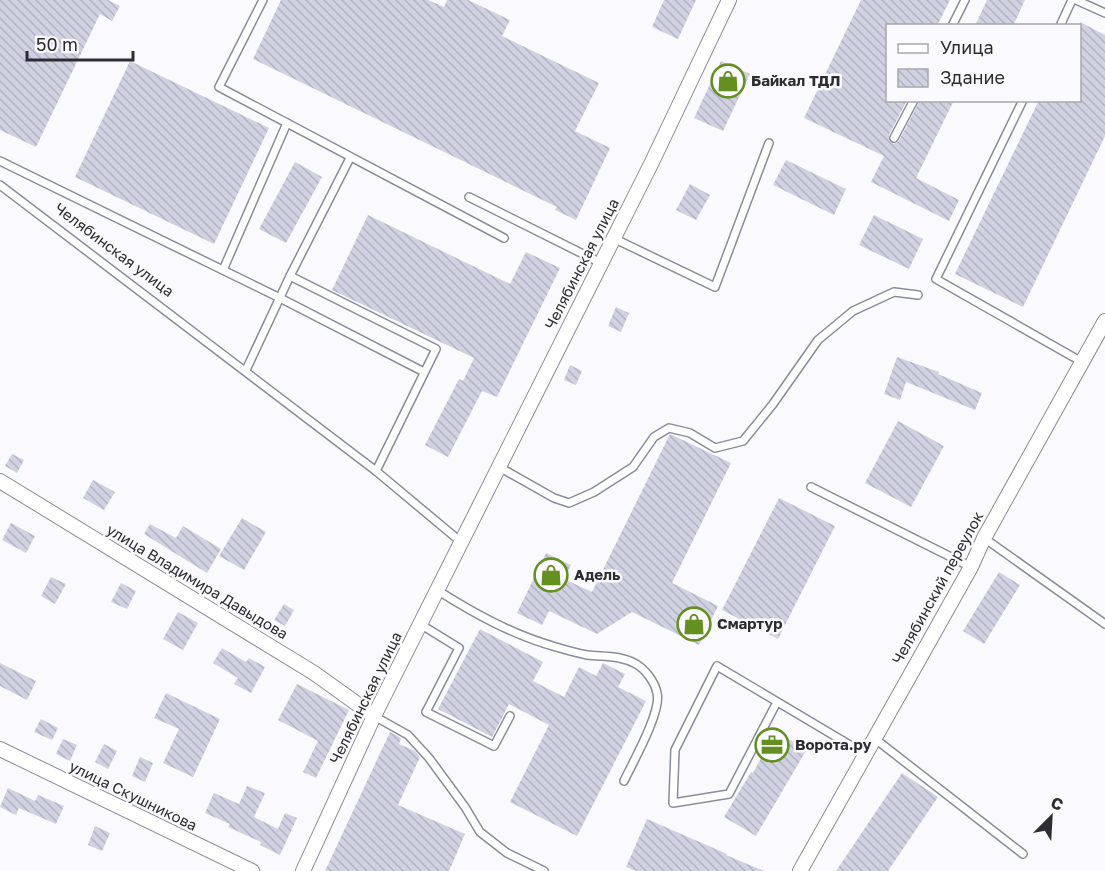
<svg xmlns="http://www.w3.org/2000/svg" width="1105" height="871" font-family="'Golos Text',sans-serif">
<style>
.building{fill:url(#building-back-hatch)}
.lines{fill:none;stroke-linecap:round;stroke-linejoin:round}
.lane-casing{stroke:#898c9a;stroke-width:10}
.street-casing{stroke:#898c9a;stroke-width:16}
.lane{stroke:#fff;stroke-width:7}
.street{stroke:#fff;stroke-width:14}
.labels{text-anchor:middle;stroke-width:5;stroke-linejoin:round;paint-order:stroke}
.poi-label{font-size:15px;font-weight:bold;fill:#2c2c32;stroke:#fafafe;text-anchor:start}
.street-label{font-size:15px;fill:#2c2c32;stroke:#fafafe}
</style>
<defs>
<pattern id="building-back-hatch" width="6" height="6" patternUnits="userSpaceOnUse" patternTransform="scale(1.5)"><rect width="6" height="6" fill="#d0d2e2"/><path d="M-1 5l2 2M0 0l6 6M5-1l2 2" fill="none" stroke="#b3b4c2"/></pattern>
</defs>
<rect width="100%" height="100%" fill="#fafafe"/>
<g class="building">
<polygon points="0,0 108,0 120,6 112,21 100,14 36,147 0,130"/>
<polygon points="281,0 428,0 444,7 447,0 468,0 510,20 502,36 599,83 575,131 610,148 576,220 555,210 557,207 253,59"/>
<polygon points="664,0 696,0 678,39 652,27"/>
<polygon points="861,0 950,0 937,26 888,26 888,100 907,100 889,135 890,141 894,144 899,141 920,100 954,100 916,178 959,200 949,221 871,182 884,156 804,118"/>
<polygon points="987,0 1025,0 1013,26 975,26"/>
<polygon points="1080,22 1105,35 1105,136 1023,307 955,274 1039,100 1080,100"/>
<polygon points="130,61 269,128 214,244 75,177"/>
<polygon points="721,61 750,74 723,131 694,118"/>
<polygon points="786,160 846,189 834,215 773,185"/>
<polygon points="295,162 322,177 286,243 259,229"/>
<polygon points="690,184 710,195 696,220 676,210"/>
<polygon points="368,215 510,284 526,252 560,268 497,397 482,391 448,457 425,445 459,379 463,381 474,358 332,290"/>
<polygon points="874,215 923,239 909,269 859,245"/>
<polygon points="616,307 629,313 621,332 608,326"/>
<polygon points="897,357 939,372 938,374 982,393 975,410 906,382 900,400 884,394"/>
<polygon points="570,365 582,371 576,385 564,380"/>
<polygon points="898,421 944,446 911,507 865,483"/>
<polygon points="670,434 731,463 672,583 718,606 699,645 632,612 597,634 549,611 542,625 517,613 546,553 571,565 564,579 592,592"/>
<polygon points="12,454 24,460 17,473 5,466"/>
<polygon points="93,480 115,492 104,510 83,498"/>
<polygon points="779,498 835,526 778,639 722,610"/>
<polygon points="242,518 266,532 244,570 219,556"/>
<polygon points="11,523 35,536 26,553 2,540"/>
<polygon points="150,524 176,538 183,526 221,549 207,573 144,534"/>
<polygon points="999,572 1020,585 984,644 963,631"/>
<polygon points="51,577 66,584 55,604 41,596"/>
<polygon points="121,583 136,591 127,609 111,602"/>
<polygon points="284,604 294,610 285,626 274,620"/>
<polygon points="178,612 198,623 183,650 163,639"/>
<polygon points="480,629 543,662 533,681 564,697 579,667 596,676 603,663 625,674 618,687 646,701 577,836 510,802 549,725 509,704 492,737 438,709"/>
<polygon points="222,648 246,662 249,658 265,667 251,693 234,684 238,678 213,663"/>
<polygon points="0,663 36,681 27,700 0,686"/>
<polygon points="297,684 349,710 316,778 303,772 318,741 278,720"/>
<polygon points="166,693 220,719 193,777 163,763 179,729 154,718"/>
<polygon points="41,719 58,728 52,740 34,732"/>
<polygon points="390,732 401,738 399,744 415,751 420,757 398,805 465,834 449,871 325,871"/>
<polygon points="775,732 807,749 756,836 724,817 751,772 753,773"/>
<polygon points="63,739 77,745 70,761 56,754"/>
<polygon points="104,744 117,751 108,769 95,762"/>
<polygon points="140,757 153,763 145,782 132,776"/>
<polygon points="902,773 938,797 888,871 836,871"/>
<polygon points="247,786 265,793 254,817 278,829 285,813 297,818 280,855 260,845 261,842 228,827 230,824 205,813 214,793 239,804"/>
<polygon points="8,788 35,801 38,795 64,806 56,824 19,808 16,815 0,807"/>
<polygon points="647,819 727,854 726,855 764,871 636,871 626,867"/>
<polygon points="95,826 110,833 102,851 88,845"/>
</g>
<g class="lines">
<defs>
<g id="lane">
<polyline points="263,0 219,87 504,238"/>
<polyline points="1076,0 1105,13"/>
<polyline points="952,26 965,0"/>
<polyline points="1060,26 1072,0"/>
<polyline points="1023,100 936,279 1082,362"/>
<polyline points="894,138 914,100"/>
<polyline points="350,158 290,276 436,349 376,471"/>
<polyline points="0,161 280,298 424,372"/>
<polyline points="0,185 376,471 461,542"/>
<polyline points="469,197 601,263"/>
<polyline points="613,238 715,287 769,143"/>
<polyline points="223,270 287,123"/>
<polyline points="246,370 290,276"/>
<polyline points="499,467 554,498 569,503 594,492 633,467 654,437 669,428 690,433 715,448 743,441 773,404 818,340 853,311 894,292 918,295"/>
<polyline points="811,487 971,567"/>
<polyline points="984,538 1105,624"/>
<path d="M437 590C475 614 513 635 556 647 566 650 577 653 587 655 604 657 620 655 636 664 645 669 655 682 657 693 662 711 633 762 624 781"/>
<polyline points="420,624 459,648 426,712 494,746 510,716"/>
<polyline points="777,702 729,794 673,803 675,750 717,666 865,754"/>
<polyline points="374,716 408,735 429,758 465,807 480,832 507,853 544,871"/>
<polyline points="874,738 1023,854"/>
</g>
<g id="street">
<polyline points="0,481 314,673 374,716"/>
<polyline points="0,749 252,871"/>
<polyline points="303,871 374,716 652,162 729,0"/>
<polyline points="800,871 971,567 984,538 1105,321"/>
</g>
</defs>
<use href="#lane" class="lane-casing"/>
<use href="#street" class="street-casing"/>
<use href="#lane" class="lane"/>
<use href="#street" class="street"/>
</g>
<defs>
<symbol id="shop-ring" viewBox="-11 -11 22 22"><circle r="9.5" fill="#fafafe" stroke="#659021" stroke-width="1.5"/><path d="M-5-2.5h2.3a2.7 3.5 0 0 1 5.4 0H5L5.5 6h-11ZM-1.5-2.5h3a1.5 2.3 0 0 0-3 0Z" fill="#659021"/></symbol>
<symbol id="office-ring" viewBox="-11 -11 22 22"><circle r="9.5" fill="#fafafe" stroke="#659021" stroke-width="1.5"/><path d="M-6-3h4V-5.5h4V-3h4V5H-6ZM-1-4.5V-3h2v-1.5ZM-6 0V1H6V0Z" fill="#659021"/></symbol>
</defs>
<g fill-rule="evenodd">
<use href="#shop-ring" x="709" y="62" width="38" height="38"/>
<use href="#shop-ring" x="532" y="556" width="38" height="38"/>
<use href="#shop-ring" x="675" y="605" width="38" height="38"/>
<use href="#office-ring" x="753" y="726" width="38" height="38"/>
</g>
<g class="labels">
<g class="poi-label">
<text x="751" y="86">Байкал ТДЛ</text>
<text x="574" y="580">Адель</text>
<text x="717" y="629">Смартур</text>
<text x="795" y="750">Ворота.ру</text>
</g>
<g class="street-label">
<text transform="translate(114 250) rotate(37)" y="5">Челябинская улица</text>
<text transform="translate(582 264) rotate(-63)" y="5">Челябинская улица</text>
<text transform="translate(197 582) rotate(31)" y="5">улица Владимира Давыдова</text>
<text transform="translate(938 588) rotate(-61)" y="5">Челябинский переулок</text>
<text transform="translate(366 698) rotate(-64)" y="5">Челябинская улица</text>
<text transform="translate(133 796) rotate(26)" y="5">улица Скушникова</text>
</g>
</g>
<rect x="886" y="24" width="195" height="78" fill="#fafafe" stroke="#a8a8ac" stroke-width="1.5"/>
<rect x="898" y="44" width="30" height="9" fill="#ffffff" stroke="#a8a8ac" stroke-width="1.5"/>
<text x="940" y="54" font-size="18" fill="#2c2c32">Улица</text>
<rect x="898" y="69" width="30" height="18" fill="url(#building-back-hatch)" stroke="#a8a8ac" stroke-width="1.5"/>
<text x="940" y="84" font-size="18" fill="#2c2c32">Здание</text>
<g transform="translate(1051 817) rotate(24)" stroke="#fafafe" stroke-width="4.5" paint-order="stroke">
<path d="M0-4.5L10 22L0 15L-10 22Z" fill="#2c2c32"/>
<text y="-9" font-size="16" font-weight="bold" text-anchor="middle" fill="#2c2c32">С</text>
</g>
<path d="M27 51v9h106v-9" fill="none" stroke="#2c2c32" stroke-width="3"/>
<text x="36" y="51" font-size="18" fill="#2c2c32" stroke="#fafafe" stroke-width="4.5" paint-order="stroke">50 m</text>
</svg>
